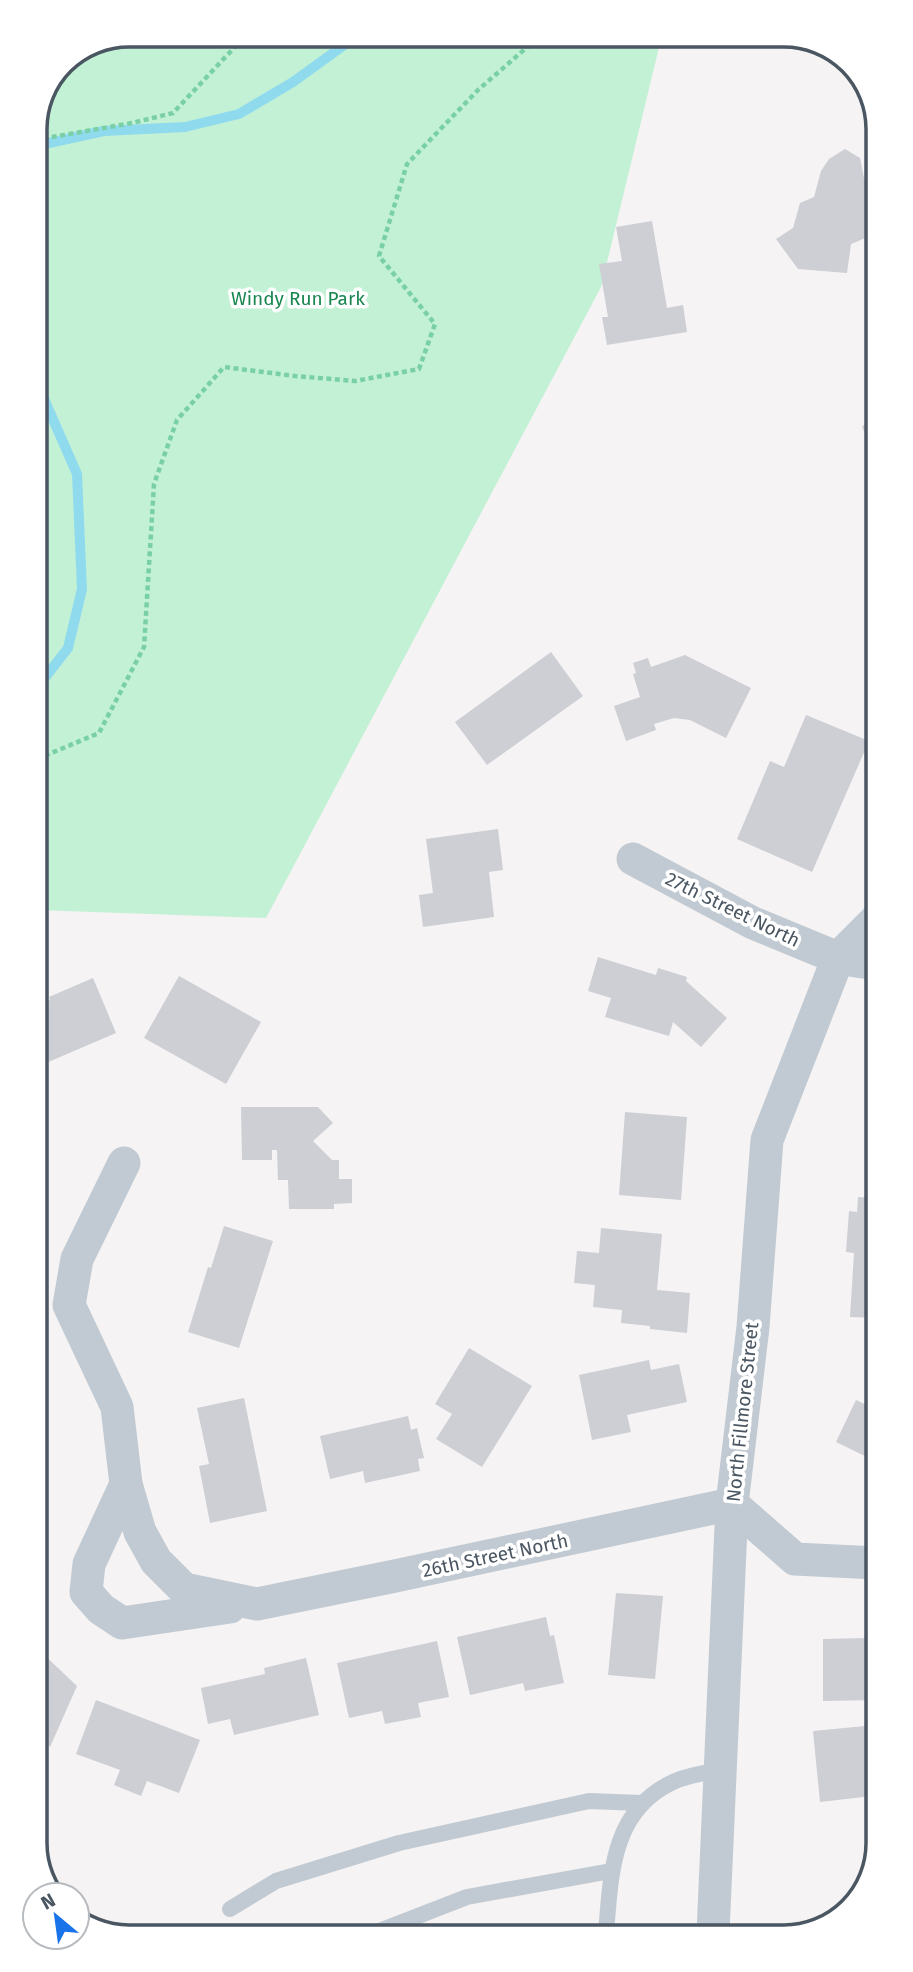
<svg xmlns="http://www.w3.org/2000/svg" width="913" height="1972" font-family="'Fira Sans',sans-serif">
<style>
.green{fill:#c3f1d5}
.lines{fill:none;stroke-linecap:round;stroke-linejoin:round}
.stream{stroke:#90daee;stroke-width:10}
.building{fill:#cdcfd5}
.path{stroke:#7ad0a6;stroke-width:4.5;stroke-dasharray:5 3.5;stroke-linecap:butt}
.service{stroke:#c1cad2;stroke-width:16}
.minor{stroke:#c1cad2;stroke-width:33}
.labels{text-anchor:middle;stroke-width:7;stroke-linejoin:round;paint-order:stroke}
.park-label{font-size:19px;fill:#17864f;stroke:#fff}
.street-label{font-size:19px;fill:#4a5661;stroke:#fff}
.rim{fill:none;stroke:#4a5661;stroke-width:3.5}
</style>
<rect width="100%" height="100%" fill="#f5f3f3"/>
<polygon class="green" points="129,35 662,35 601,287 266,918 37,910 35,123 63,62"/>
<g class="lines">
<g class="stream">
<polyline points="35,146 104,131 185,127 239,114 293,82 358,35"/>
<polyline points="36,355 41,392 77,474 82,589 68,648 37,688"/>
</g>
</g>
<g class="building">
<polygon points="845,149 860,158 873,223 873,235 851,244 847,273 798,269 776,239 793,228 800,203 814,197 821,171 829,159"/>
<polygon points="652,221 667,308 683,305 687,332 607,345 602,317 608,317 599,264 622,261 616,227"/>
<polygon points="874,422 874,458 862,426"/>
<polygon points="551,652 583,696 487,765 455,722"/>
<polygon points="685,655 751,688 726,738 690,720 674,718 654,724 656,730 626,741 614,706 640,697 633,674 636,673 633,663 648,658 651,667"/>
<polygon points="806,715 869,741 812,872 737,839 770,761 784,767"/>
<polygon points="498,829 503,870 489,872 494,917 423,927 419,895 433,893 426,839"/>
<polygon points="598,957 656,975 658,968 687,977 686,981 727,1018 701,1047 673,1022 669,1036 605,1017 611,998 588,991"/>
<polygon points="179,976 261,1022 226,1084 144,1038"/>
<polygon points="93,978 116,1033 39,1066 38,1005 50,1000 49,997"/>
<polygon points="241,1107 318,1107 333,1123 313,1141 332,1160 339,1160 339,1179 352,1179 352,1203 334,1204 334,1209 289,1209 288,1180 278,1180 277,1150 272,1150 272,1160 242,1160"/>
<polygon points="625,1112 687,1117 681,1200 619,1195"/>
<polygon points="858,1197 876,1198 876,1318 850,1317 854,1253 846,1252 849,1211 857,1212"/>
<polygon points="224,1226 273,1241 239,1348 188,1332 208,1267 211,1268"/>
<polygon points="601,1228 662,1234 657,1290 690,1293 687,1333 650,1329 650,1326 621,1323 622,1310 593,1307 595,1285 574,1283 577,1251 599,1253"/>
<polygon points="469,1348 532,1386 482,1467 436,1439 452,1414 435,1404"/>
<polygon points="649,1360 651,1370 679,1364 687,1402 627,1415 631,1432 592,1440 579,1375"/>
<polygon points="244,1398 267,1511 210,1523 199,1466 209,1464 197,1408"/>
<polygon points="856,1400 877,1410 877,1462 836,1442"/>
<polygon points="408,1416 411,1430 417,1428 424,1458 418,1459 420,1471 365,1483 363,1471 330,1479 320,1436"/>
<polygon points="616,1593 663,1596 655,1679 608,1675"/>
<polygon points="546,1617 550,1636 554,1635 564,1683 525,1691 523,1683 470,1695 457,1637"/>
<polygon points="867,1638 867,1642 877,1642 878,1700 823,1701 823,1639"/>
<polygon points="437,1641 449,1697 418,1703 421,1717 385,1724 382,1711 349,1718 337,1663"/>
<polygon points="39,1650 77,1686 50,1747 40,1737"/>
<polygon points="306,1658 319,1715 234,1735 230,1719 208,1724 201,1688 265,1674 264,1668"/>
<polygon points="96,1700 200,1740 179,1793 147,1781 141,1796 114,1785 120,1770 76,1754"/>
<polygon points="865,1726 872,1796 820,1802 813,1731"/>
</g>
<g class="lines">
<g class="path">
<polyline points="35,140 132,123 173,113 246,35"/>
<polyline points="37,759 99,733 144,647 154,484 177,420 224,367 295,376 355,381 419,369 435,324 379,256 407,164 478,90 541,35"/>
</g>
<g class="service">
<polyline points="230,1909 276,1881 399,1843 589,1801 641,1803"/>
<path d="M606 1933C611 1875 611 1811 673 1782 687 1775 705 1773 720 1770"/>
<polyline points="369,1935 467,1897 611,1871"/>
</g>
<g class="minor">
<polyline points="633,859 753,923 838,958 875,964"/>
<polyline points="124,1163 77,1259 69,1305 117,1407 126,1484 140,1532 156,1561 184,1589 257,1604 395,1576 732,1504 795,1559 877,1563"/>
<polyline points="126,1484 89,1564 86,1592 101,1609 122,1623 230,1607"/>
<polyline points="713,1933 732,1504 753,1327 767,1140 838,958 875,921"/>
</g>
</g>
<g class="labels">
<g class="park-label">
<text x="298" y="305">Windy Run Park</text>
</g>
<g class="street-label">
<text transform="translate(733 909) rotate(26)" y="7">27th Street North</text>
<text transform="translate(742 1412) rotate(-84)" y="7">North Fillmore Street</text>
<text transform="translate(495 1555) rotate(-12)" y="7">26th Street North</text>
</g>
</g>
<path d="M0 0H913V1972H0ZM129 47H784A82 82 0 0 1 866 129V1843A82 82 0 0 1 784 1925H129A82 82 0 0 1 47 1843V129A82 82 0 0 1 129 47Z" fill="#fff" fill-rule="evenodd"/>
<path class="rim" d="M129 47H784A82 82 0 0 1 866 129V1843A82 82 0 0 1 784 1925H129A82 82 0 0 1 47 1843V129A82 82 0 0 1 129 47Z"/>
<g transform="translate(56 1916) rotate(331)"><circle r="33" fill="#ffffff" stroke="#b7bbc0" stroke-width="2"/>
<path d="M0-5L12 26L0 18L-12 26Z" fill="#1a73e8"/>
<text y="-10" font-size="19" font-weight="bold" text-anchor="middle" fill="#4a5661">N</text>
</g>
</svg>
